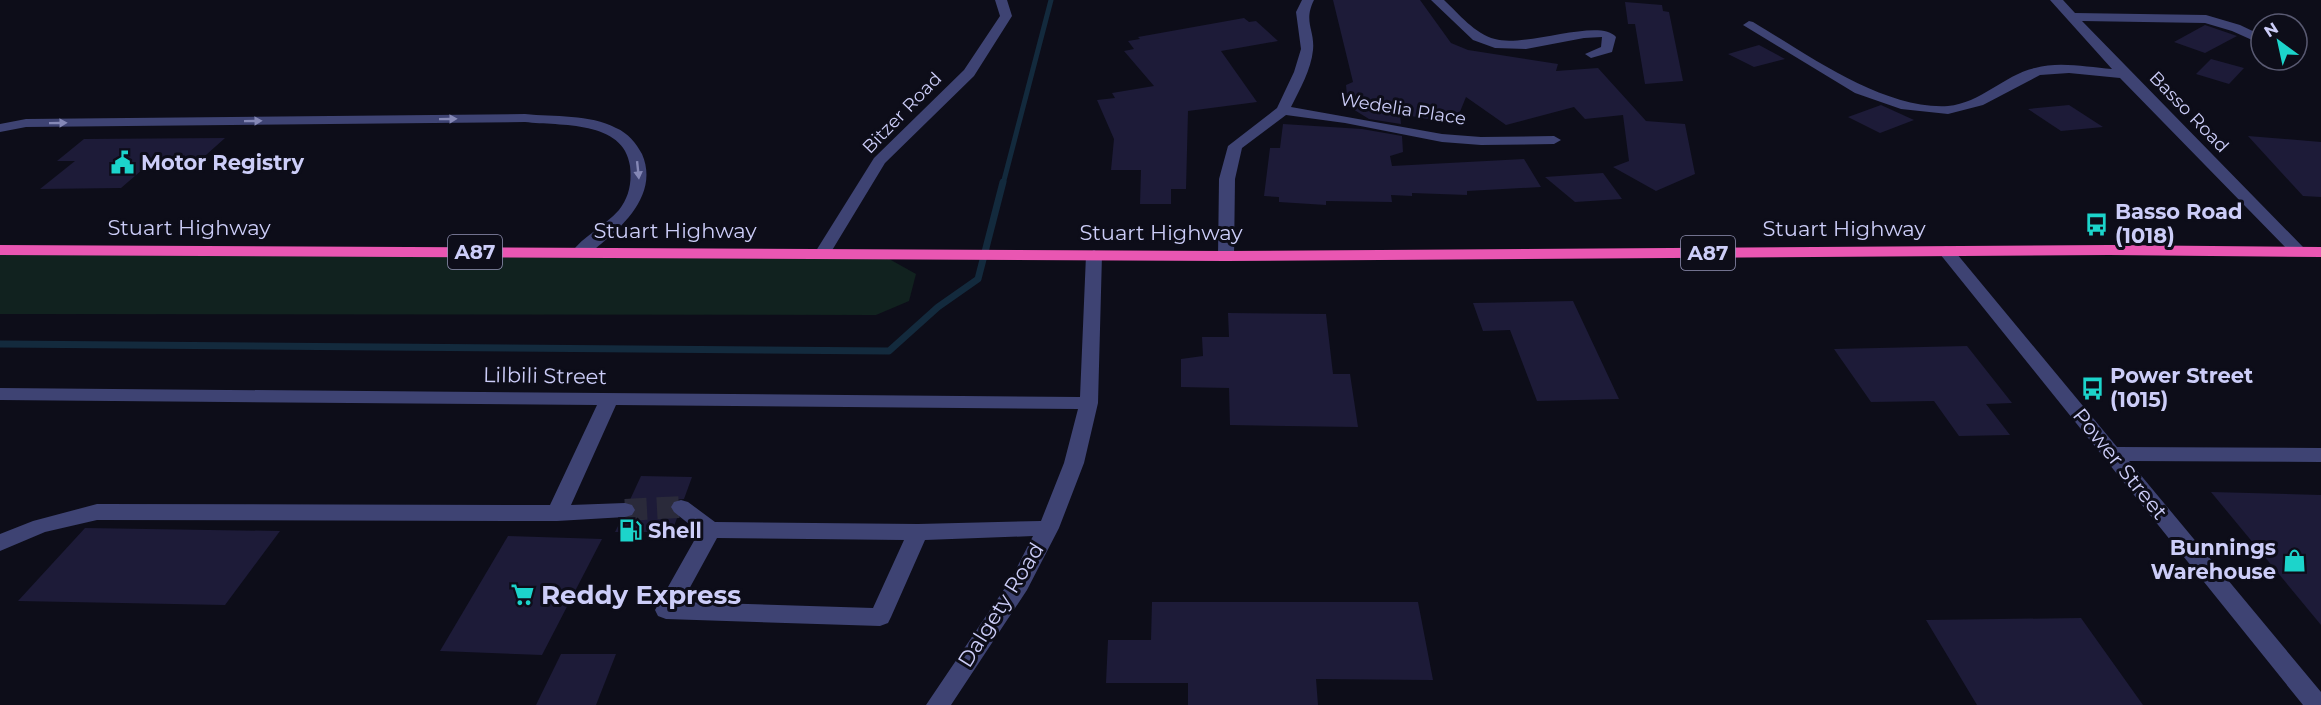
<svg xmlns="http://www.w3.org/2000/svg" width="2321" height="705" font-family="Montserrat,sans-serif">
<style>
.green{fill:#11221f}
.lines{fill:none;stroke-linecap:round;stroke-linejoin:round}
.stream-far1{stroke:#132a3d;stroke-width:5}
.stream{stroke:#132a3d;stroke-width:7}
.building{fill:#1d1b38}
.minor-tunnel{stroke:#2a2a3a;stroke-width:22;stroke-dasharray:22 10;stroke-linecap:butt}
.minor{fill:#3e4373;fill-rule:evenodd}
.highway{fill:#e956b2;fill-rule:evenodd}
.oneway{fill:#8588b6}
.labels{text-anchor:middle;stroke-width:6;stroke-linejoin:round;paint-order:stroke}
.far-street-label{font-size:18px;fill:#cccdf8;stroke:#0d0d19}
.shield{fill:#0d0d19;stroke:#9393b5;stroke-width:1.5}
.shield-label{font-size:20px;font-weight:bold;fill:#cccdf8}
.poi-label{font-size:21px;font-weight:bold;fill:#cccdf8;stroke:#0d0d19;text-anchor:start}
.street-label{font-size:21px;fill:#cccdf8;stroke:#0d0d19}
.near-poi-label{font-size:26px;font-weight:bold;fill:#cccdf8;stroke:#0d0d19;text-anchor:start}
</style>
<rect width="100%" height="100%" fill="#0d0d19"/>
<polygon class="green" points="0,250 882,255 916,274 909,301 876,315 0,314"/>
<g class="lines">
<polyline class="stream-far1" points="1003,184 1051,0"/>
<polyline class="stream" points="0,344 889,351 938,307 978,279 1003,182"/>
</g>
<g class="building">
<polygon points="1333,0 1420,0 1451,43 1468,50 1558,64 1556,71 1598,68 1646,121 1685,124 1695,174 1656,191 1613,167 1629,161 1623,115 1585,119 1574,107 1506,125 1466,97 1455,124 1400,114 1401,124 1369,119 1348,106 1346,85 1353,82"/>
<polygon points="1625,2 1662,5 1663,11 1669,12 1683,81 1645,84 1635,24 1628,24"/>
<polygon points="1244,18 1249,22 1256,21 1278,41 1221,51 1257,102 1188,111 1186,189 1171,189 1171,204 1140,204 1141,170 1111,170 1114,139 1097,100 1115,98 1112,93 1154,86 1124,51 1134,49 1128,41 1140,39 1138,37"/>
<polygon points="2205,25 2237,36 2205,53 2174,42"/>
<polygon points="1759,45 1785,59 1754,67 1728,54"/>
<polygon points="2211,59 2244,68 2229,84 2196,74"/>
<polygon points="1881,105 1914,120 1880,133 1848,117"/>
<polygon points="2069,105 2103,127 2061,131 2028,109"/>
<polygon points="1283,124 1362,129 1402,136 1403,152 1390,156 1392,166 1524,159 1541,187 1467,191 1467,195 1412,193 1412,196 1391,195 1392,202 1326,201 1326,205 1279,202 1279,197 1264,196 1270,148 1280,148"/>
<polygon points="2248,136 2321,142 2321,197 2303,196"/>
<polygon points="225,138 197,163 150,163 121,188 40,189 75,161 57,161 84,139"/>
<polygon points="1603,173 1622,199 1575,202 1545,177"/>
<polygon points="1573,301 1619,399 1537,401 1510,330 1483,331 1473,303"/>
<polygon points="1228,313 1326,314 1333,374 1350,374 1358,427 1230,425 1229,388 1181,387 1181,359 1203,356 1202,337 1229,337"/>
<polygon points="1967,346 2012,403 1986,404 2010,435 1959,436 1934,401 1871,402 1834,349"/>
<polygon points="641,476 692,477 684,499 673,500 669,506 677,518 672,532 615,532 621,520 633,517 637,511 634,504 629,502"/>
<polygon points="2211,492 2321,495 2321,625"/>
<polygon points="85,528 280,531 225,605 18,601"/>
<polygon points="508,536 602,539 542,655 440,651"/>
<polygon points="1152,602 1418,602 1433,680 1316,679 1318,705 1188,705 1188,683 1106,683 1108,640 1151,640"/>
<polygon points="2081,618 2143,705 1977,705 1926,620"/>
<polygon points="561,654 616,654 596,705 536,705"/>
</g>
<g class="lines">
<polyline class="minor-tunnel" points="625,510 681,507"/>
<g class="minor">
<polygon points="995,0 1007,0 1012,16 974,76 885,163 828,257 816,257 814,254 874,158 964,70 1000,16"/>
<path d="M1302 0H1314C1303 22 1315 30 1313 50 1311 70 1300 89 1291 107L1442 134 1481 137 1554 136 1561 140 1554 144 1481 145 1442 142 1345 123 1286 115 1242 148 1235 179 1234 256 1232 259H1220L1218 256 1219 179 1228 146 1277 108 1294 72 1301 49 1296 12Z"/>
<path d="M1431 0H1444C1459 14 1475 34 1495 39 1525 48 1600 17 1616 37L1612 52 1591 58 1585 54 1601 47 1602 37 1584 38 1526 49 1495 48 1473 40Z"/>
<path d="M2050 0H2063L2075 13 2206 15 2240 25 2261 35V44L2232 31 2205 23 2082 21 2303 247 2305 250 2303 253H2291L2120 78 2069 73 2040 75 1983 105 1948 114 1901 109 1855 93 1743 25 1749 21 1753 22C1807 54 1883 110 1948 106 1981 103 2004 75 2035 68 2059 61 2087 67 2112 69Z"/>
<path d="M525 114C554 117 590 114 616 128 628 133 636 143 642 154 658 191 628 222 601 244 592 251 585 259 573 256L571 253C583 236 605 226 619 210 629 197 632 183 630 166 624 120 560 126 525 122L26 127 0 132V124L26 119Z"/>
<polygon points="1946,246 1952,248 2117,447 2321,448 2321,462 2129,461 2321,692 2321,705 2303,705 1940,254 1938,251 1940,248"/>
<path d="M1094 250 1102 255 1098 403 1084 463 1059 528 1027 590 951 705H926L1011 579 1033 536 925 540 891 617 888 623 880 626 666 619 658 616 655 610 699 532 674 512 671 507 674 502 681 500 688 502 715 522 918 524 1041 521 1064 463 1078 409 616 405 571 505 625 503 632 505 635 510 632 515 625 517 557 521 97 520 45 532 0 551V534L33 521 97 504 550 505 597 405 0 400V388L1080 397 1086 255ZM717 538 904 540 873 608 682 602Z"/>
</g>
<polygon class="highway" points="0,245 1226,251 2109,245 2321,247 2321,257 2109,255 1226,261 0,255"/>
</g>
<defs><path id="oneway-solid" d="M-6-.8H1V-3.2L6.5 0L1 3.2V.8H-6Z" transform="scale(1.5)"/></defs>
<g class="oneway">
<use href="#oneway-solid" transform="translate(448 119) rotate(-1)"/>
<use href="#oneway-solid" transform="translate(253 121) rotate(-1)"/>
<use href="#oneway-solid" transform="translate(58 123) rotate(-1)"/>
<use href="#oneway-solid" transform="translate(638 170) rotate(84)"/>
</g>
<defs>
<symbol id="civic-bare" viewBox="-9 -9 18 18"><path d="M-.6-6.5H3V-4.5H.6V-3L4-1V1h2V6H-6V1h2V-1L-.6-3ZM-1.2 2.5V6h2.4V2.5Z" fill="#1cd4cb" stroke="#0d0d19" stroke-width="2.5" paint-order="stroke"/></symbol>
<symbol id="bus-bare" viewBox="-9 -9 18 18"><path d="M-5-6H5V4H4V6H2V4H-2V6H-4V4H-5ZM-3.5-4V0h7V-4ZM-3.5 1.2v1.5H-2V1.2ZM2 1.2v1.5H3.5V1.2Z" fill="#1cd4cb" stroke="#0d0d19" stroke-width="2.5" paint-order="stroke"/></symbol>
<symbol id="fuel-bare" viewBox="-9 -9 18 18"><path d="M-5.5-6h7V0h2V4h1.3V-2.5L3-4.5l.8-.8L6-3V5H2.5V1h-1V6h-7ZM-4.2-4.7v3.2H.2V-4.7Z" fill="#1cd4cb" stroke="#0d0d19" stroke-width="2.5" paint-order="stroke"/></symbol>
<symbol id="shop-bare" viewBox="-9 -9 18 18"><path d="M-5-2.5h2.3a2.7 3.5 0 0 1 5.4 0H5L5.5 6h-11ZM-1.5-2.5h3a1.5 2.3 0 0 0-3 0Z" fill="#1cd4cb" stroke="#0d0d19" stroke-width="2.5" paint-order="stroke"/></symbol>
<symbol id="supermarket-bare" viewBox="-9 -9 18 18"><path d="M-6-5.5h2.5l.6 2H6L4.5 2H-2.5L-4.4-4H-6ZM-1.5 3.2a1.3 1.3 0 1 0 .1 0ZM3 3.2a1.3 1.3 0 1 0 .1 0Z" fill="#1cd4cb" stroke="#0d0d19" stroke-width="2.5" paint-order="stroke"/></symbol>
</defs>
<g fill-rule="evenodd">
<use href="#civic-bare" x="106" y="146" width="33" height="33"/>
<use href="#bus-bare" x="2080" y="208" width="33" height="33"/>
<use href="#bus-bare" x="2076" y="372" width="33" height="33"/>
<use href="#fuel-bare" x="614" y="514" width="33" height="33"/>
<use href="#shop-bare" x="2278" y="544" width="33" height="33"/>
<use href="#supermarket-bare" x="506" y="578" width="33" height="33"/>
</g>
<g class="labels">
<g class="far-street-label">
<text transform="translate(1403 109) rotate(9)" y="6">Wedelia Place</text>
<text transform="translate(2189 112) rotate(46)" y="6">Basso Road</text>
<text transform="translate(902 113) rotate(-46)" y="6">Bitzer Road</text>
</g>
<g class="shield">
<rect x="448" y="235" width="54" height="34" rx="4.5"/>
<rect x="1681" y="236" width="54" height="34" rx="4.5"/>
</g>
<g class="shield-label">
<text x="475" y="259">A87</text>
<text x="1708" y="260">A87</text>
</g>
<g class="poi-label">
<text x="141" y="170">Motor Registry</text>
<text x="2115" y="219">Basso Road<tspan x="2115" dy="24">(1018)</tspan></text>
<text x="2110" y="383">Power Street<tspan x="2110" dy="24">(1015)</tspan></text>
<text x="648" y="538">Shell</text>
<text x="2276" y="555" text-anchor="end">Bunnings<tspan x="2276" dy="24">Warehouse</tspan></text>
</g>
<g class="street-label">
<text x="189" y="235">Stuart Highway</text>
<text x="1844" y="236">Stuart Highway</text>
<text x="675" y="238">Stuart Highway</text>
<text x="1161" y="240">Stuart Highway</text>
<text transform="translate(545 376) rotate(1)" y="7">Lilbili Street</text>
<text transform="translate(2120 464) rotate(51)" y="7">Power Street</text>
<text transform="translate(1001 605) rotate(-58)" y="7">Dalgety Road</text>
</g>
<g class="near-poi-label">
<text x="541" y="604">Reddy Express</text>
</g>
</g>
<g transform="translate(2279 42) rotate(327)"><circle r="28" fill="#0d0d19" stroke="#595a72" stroke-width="1.5"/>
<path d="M0-4.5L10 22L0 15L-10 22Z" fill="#1cd4cb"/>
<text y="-9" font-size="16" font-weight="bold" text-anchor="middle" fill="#cccdf8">N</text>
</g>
</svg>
